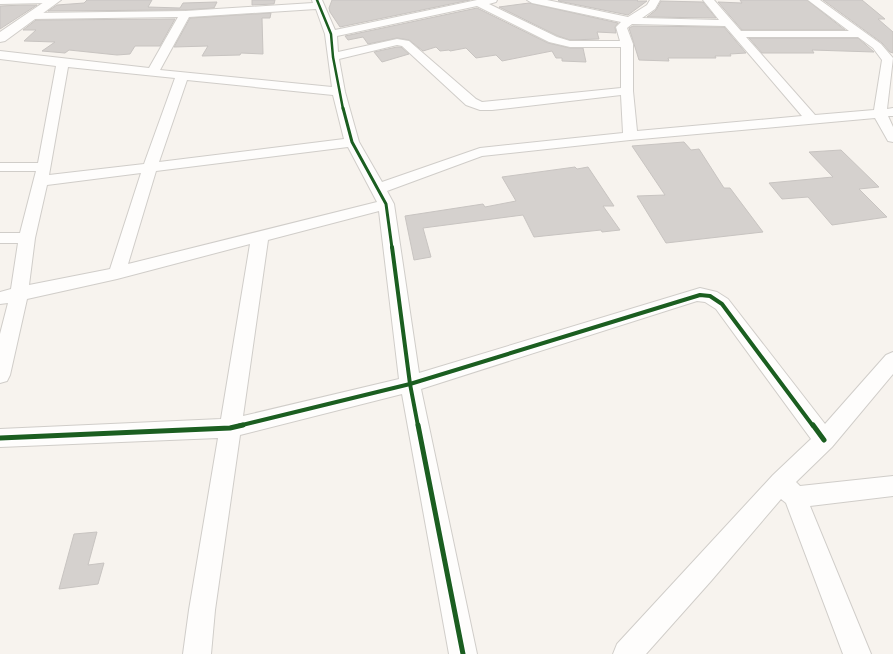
<svg xmlns="http://www.w3.org/2000/svg" width="893" height="654" font-family="Figtree,sans-serif">
<style>
.building{fill:#d5d1ce;stroke:#c8c4c1}
.lines{fill:none;stroke-linecap:round;stroke-linejoin:round}
.street-casing{stroke:#d0cdc9;stroke-width:2}
.secondary-casing{stroke:#d0cdc9;stroke-width:2}
.street{fill:#fefdfc;fill-rule:evenodd}
.secondary{fill:#fefdfc;fill-rule:evenodd}
.cycleway-far3-casing{stroke:#fff;stroke-width:4}
.cycleway-far2-casing{stroke:#fff;stroke-width:5}
.cycleway-far1-casing{stroke:#fff;stroke-width:6}
.cycleway-casing{stroke:#fff;stroke-width:8}
.cycleway-far3{stroke:#1b5e20;stroke-width:2.5}
.cycleway-far2{stroke:#1b5e20;stroke-width:3}
.cycleway-far1{stroke:#1b5e20;stroke-width:4}
.cycleway{stroke:#1b5e20;stroke-width:5}
</style>
<rect width="100%" height="100%" fill="#f7f3ee"/>
<g class="building">
<polygon points="87,0 152,0 148,7 180,8 183,3 217,2 214,8 185,10 48,11 57,5 84,3"/>
<polygon points="252,0 275,0 274,4 252,5"/>
<polygon points="332,0 470,0 340,27 330,12 329,8"/>
<polygon points="559,0 638,0 637,1 647,1 628,15 558,1"/>
<polygon points="740,0 807,0 845,30 742,30 718,2 742,3"/>
<polygon points="823,0 862,0 885,19 878,19 893,32 893,53 890,52 882,43"/>
<polygon points="661,1 703,2 716,18 647,17 656,10"/>
<polygon points="529,3 618,23 615,27 616,33 597,32 599,39 570,40 558,36 499,7"/>
<polygon points="24,5 37,5 0,29 0,6"/>
<polygon points="477,8 548,43 570,48 583,48 586,62 562,61 562,58 556,58 552,51 502,61 496,55 476,58 466,48 450,51 449,50 440,51 436,47 423,51 409,40 397,38 368,44 363,37 348,40 345,36"/>
<polygon points="271,13 270,18 262,18 263,54 241,53 240,55 202,56 208,46 174,47 190,18"/>
<polygon points="175,19 160,46 135,46 130,54 117,55 69,50 65,53 42,51 55,42 24,41 36,30 23,30 36,20"/>
<polygon points="633,26 724,27 746,53 730,54 731,56 715,56 716,58 668,58 669,61 639,60 629,28"/>
<polygon points="749,38 858,38 874,52 812,50 814,53 762,53"/>
<polygon points="397,47 401,47 409,54 382,62 374,52"/>
<polygon points="684,142 691,150 699,149 724,188 730,188 763,232 666,243 637,196 665,195 632,146"/>
<polygon points="841,150 879,187 859,189 887,217 832,225 808,197 782,199 769,183 833,177 809,152"/>
<polygon points="575,167 577,169 588,167 614,206 603,206 620,230 602,232 601,230 534,237 523,215 423,228 431,257 414,260 405,216 483,204 485,207 516,201 502,177"/>
<polygon points="97,532 88,565 104,563 98,584 59,589 74,534"/>
</g>
<g class="lines">
<defs>
<g id="street">
<polygon points="0,0 52,0 47,3 0,4"/>
<path d="M312 0H322L335 30 477 0H497L496 2 489 4 557 37 570 41H620L616 27 621 22 532 3 527 0H547L628 17 647 5 650 0H660L655 9 642 18 719 20 703 0H714L741 31H849L808 0H820L881 44 893 58 887 109 893 108V116H888L893 127V142L888 141 875 118 630 140 482 156 387 191 394 204 419 373 700 288 717 292 728 299 825 424 886 355 893 352V374L832 447 796 482 800 486 893 476V496L810 506 871 654H843L786 503 781 499 711 581 646 654H613L617 644 773 475 811 439 716 309 705 302 697 301 421 389 477 654H449L402 394 240 435 215 610 211 654H183L189 610 218 438 0 447V429L221 419 250 244 117 279 27 299 10 375 7 381 0 383V334L8 303 0 304V292L11 289 18 243H0V233H20L36 171H0V163H38L56 66 0 59V51L149 68 178 17 32 19 27 16 32 13 185 11 313 3ZM477 6 549 42 570 47H621V88L482 102 476 99 409 41 397 39 338 52 337 36ZM316 9 325 34 332 87 160 70 189 17ZM632 24 725 26 802 116 637 131 633 91V44L627 28ZM746 37H858L873 48 882 60 874 110 815 115ZM397 45 402 46 466 105 480 110H492L621 95 623 133 480 148 382 182 359 142 345 92 339 59ZM68 67 175 78 144 164 49 175ZM187 80 333 95 344 139 159 162ZM348 147 377 202 128 264 156 171ZM141 173 110 269 29 285 35 238 47 185ZM379 211 399 379 243 416 268 240Z"/>
</g>
<polygon id="secondary" points="47,0 61,0 5,41 0,42 0,32"/>
</defs>
<use href="#street" class="street-casing"/>
<use href="#secondary" class="secondary-casing"/>
<use href="#street" class="street"/>
<use href="#secondary" class="secondary"/>
<defs>
<polyline id="cycleway-far3" points="317,0 331,34 333,57 343,109"/>
<polyline id="cycleway-far2" points="343,108 352,142 386,204 392,248"/>
<g id="cycleway-far1">
<polyline points="392,247 410,384 418,426"/>
<polyline points="238,426 410,384 700,295 710,296 722,304 813,426"/>
</g>
<g id="cycleway">
<polyline points="418,425 463,654"/>
<polyline points="813,425 824,440"/>
<polyline points="0,438 230,428 243,425"/>
</g>
</defs>
<use href="#cycleway-far3" class="cycleway-far3-casing"/>
<use href="#cycleway-far2" class="cycleway-far2-casing"/>
<use href="#cycleway-far1" class="cycleway-far1-casing"/>
<use href="#cycleway" class="cycleway-casing"/>
<use href="#cycleway-far3" class="cycleway-far3"/>
<use href="#cycleway-far2" class="cycleway-far2"/>
<use href="#cycleway-far1" class="cycleway-far1"/>
<use href="#cycleway" class="cycleway"/>
</g>
</svg>
